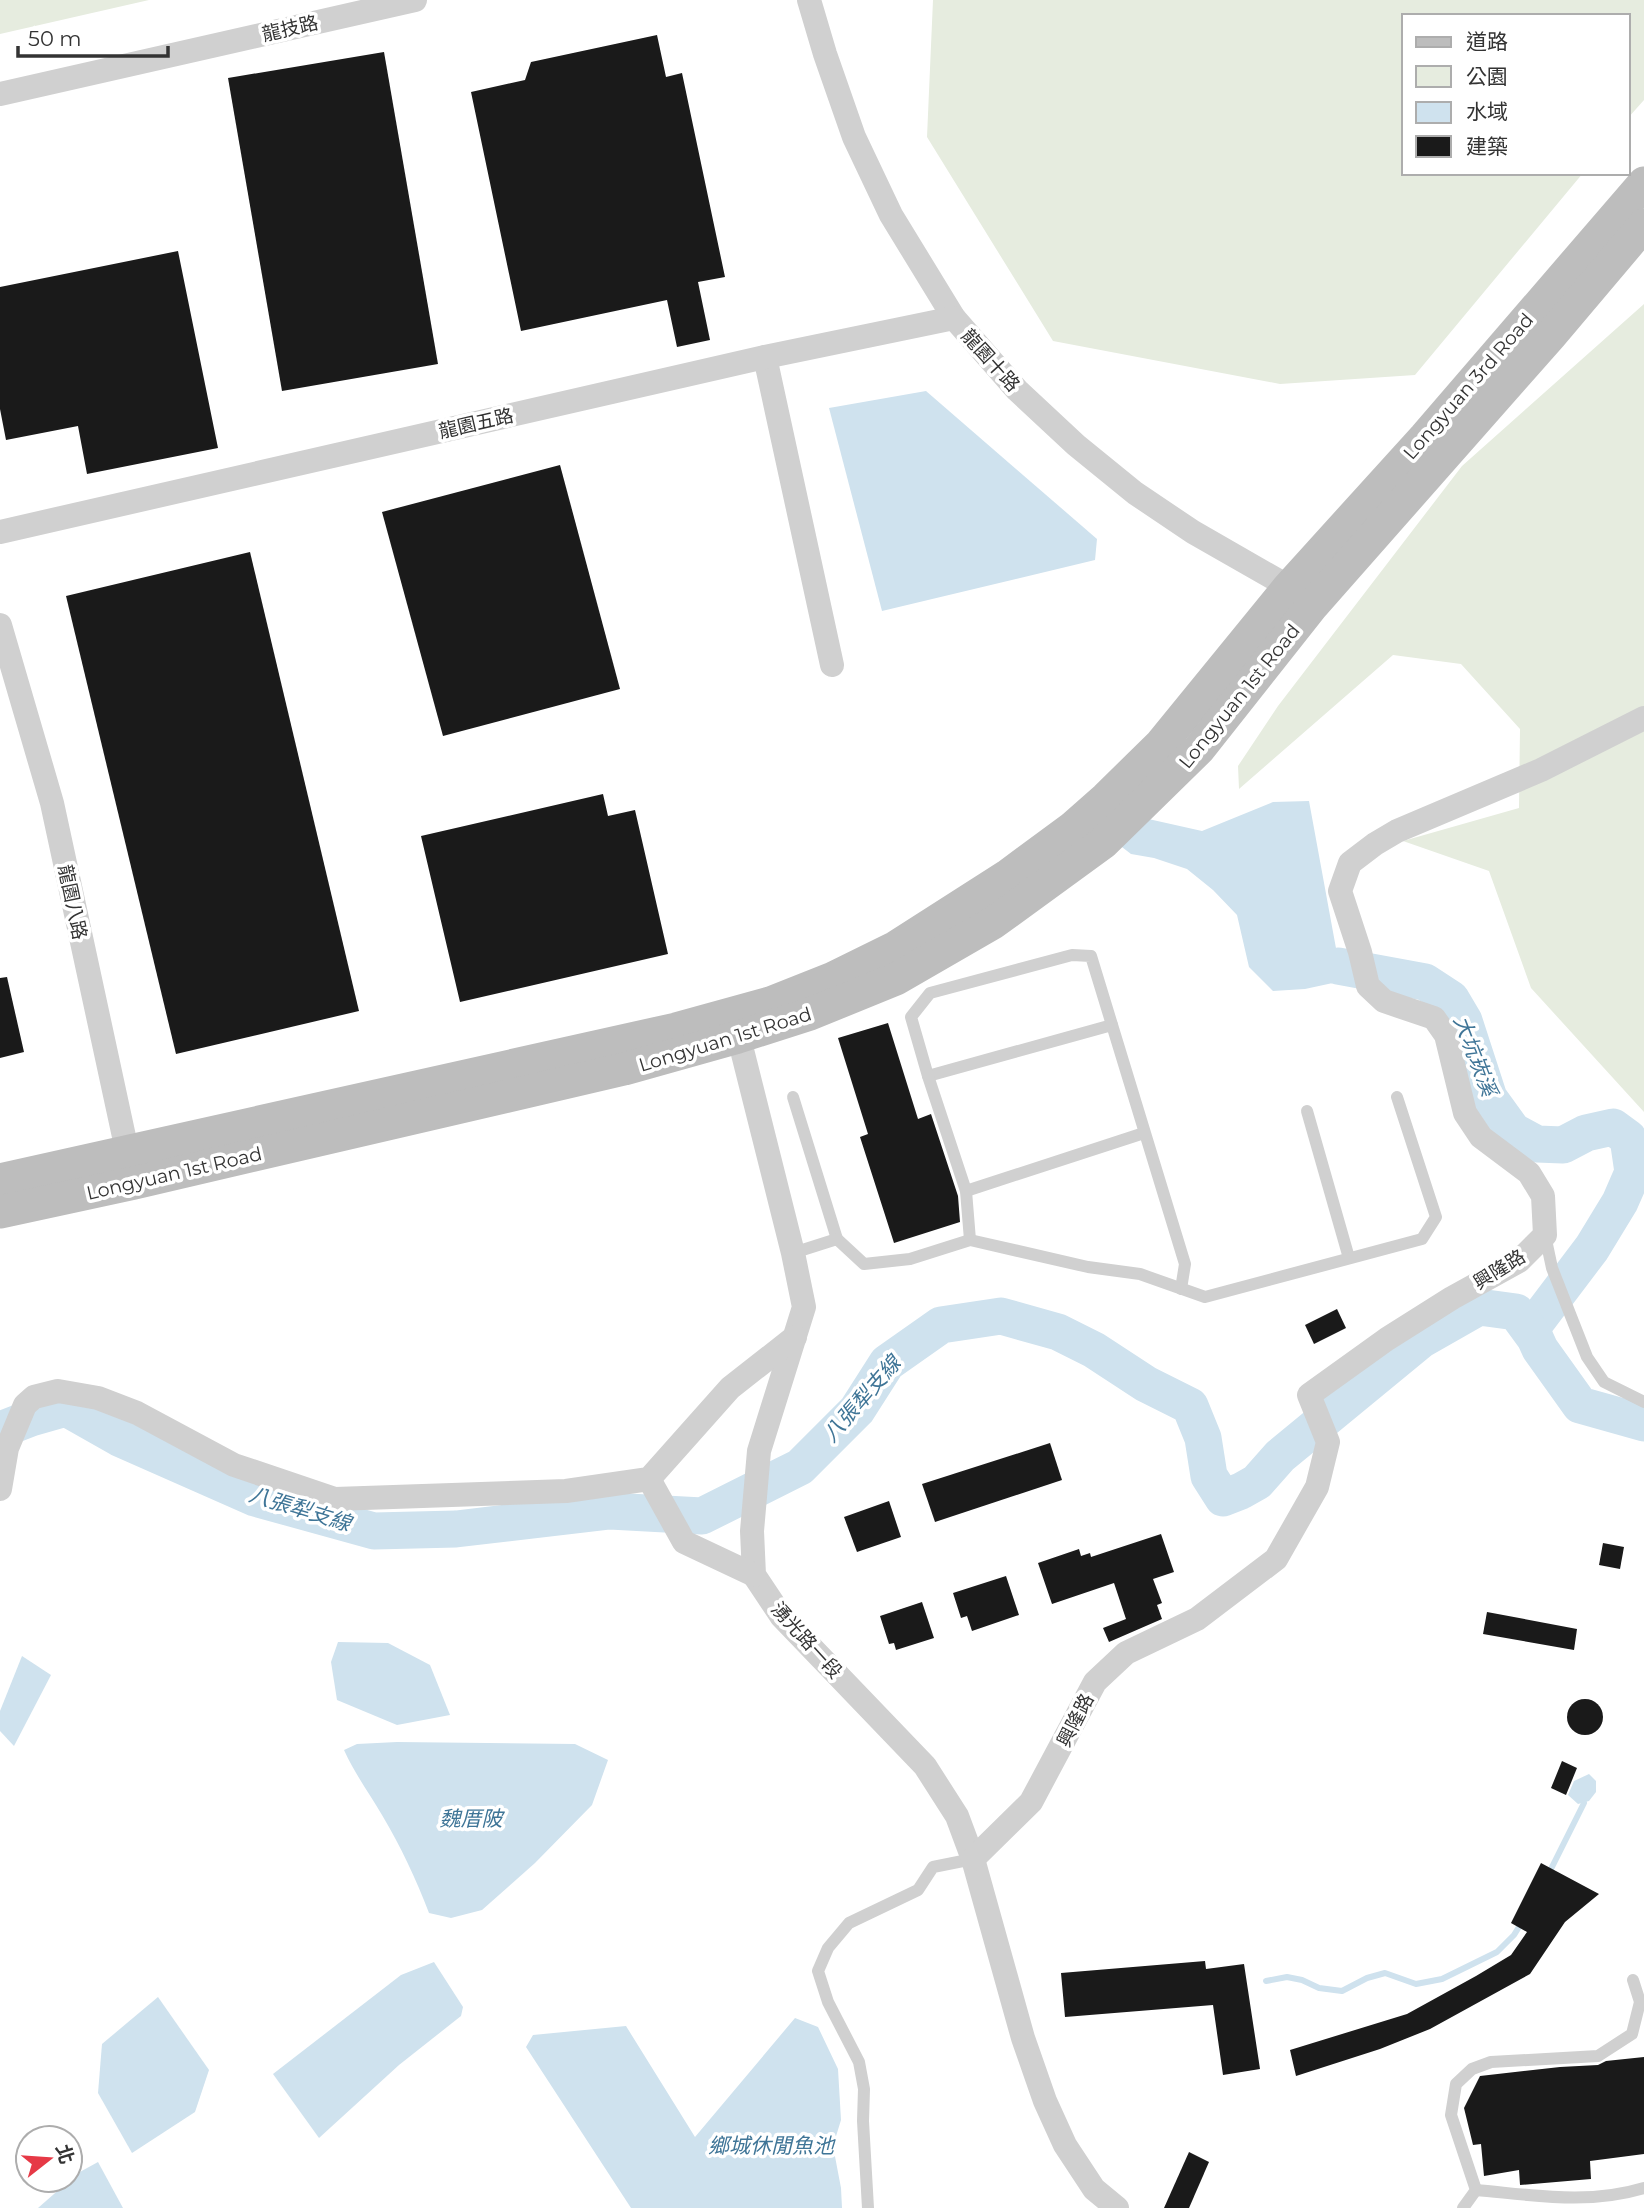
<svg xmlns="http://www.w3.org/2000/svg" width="1644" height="2208" font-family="Montserrat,'Noto Sans TC',sans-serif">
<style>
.green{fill:#e6ecdf}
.water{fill:#cfe2ee}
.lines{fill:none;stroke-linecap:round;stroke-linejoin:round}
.stream{stroke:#cfe2ee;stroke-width:6}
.river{stroke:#cfe2ee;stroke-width:37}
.building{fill:#1a1a1a}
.lane{stroke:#d0d0d0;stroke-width:12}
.street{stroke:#d0d0d0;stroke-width:24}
.secondary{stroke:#bdbdbd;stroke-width:33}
.labels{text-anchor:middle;stroke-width:7;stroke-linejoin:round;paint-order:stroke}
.street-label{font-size:19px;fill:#333;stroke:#fff}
.water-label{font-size:21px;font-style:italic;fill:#3f7597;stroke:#fff}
</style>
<rect width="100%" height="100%" fill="#fff"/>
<g class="green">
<polygon points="0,0 149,0 0,34"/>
<polygon points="933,0 1644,0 1644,100 1628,118 1628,16 1404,16 1404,173 1583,173 1415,375 1280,384 1053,341 927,137"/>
<polygon points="1644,304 1644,1112 1531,988 1489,871 1403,841 1519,808 1520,729 1461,664 1393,655 1239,789 1238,766 1278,706 1462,466"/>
</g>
<g class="water">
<polygon points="926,391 1097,539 1095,560 882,611 829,408"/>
<polygon points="1309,801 1342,981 1305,989 1273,991 1249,967 1237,915 1213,890 1187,869 1154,858 1131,854 1118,844 1144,818 1202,831 1273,802"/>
<polygon points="338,1642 388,1643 430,1665 450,1715 397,1725 337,1700 331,1662"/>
<polygon points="22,1656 51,1675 14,1746 0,1731 0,1711"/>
<path d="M397 1742 575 1744 608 1760 592 1805 535 1863 482 1910 451 1918 429 1913C416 1879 401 1847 382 1815 369 1793 355 1774 344 1750L357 1744Z"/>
<polygon points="1589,1774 1596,1781 1596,1792 1589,1801 1578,1804 1568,1795 1574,1781"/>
<polygon points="434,1962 463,2007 461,2016 399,2065 319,2138 273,2074 401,1975"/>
<polygon points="158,1997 209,2070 195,2112 132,2153 98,2093 102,2044"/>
<polygon points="795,2018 818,2027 838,2069 841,2120 833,2146 841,2188 842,2208 631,2208 526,2047 533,2035 626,2026 695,2137"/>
<polygon points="98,2162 123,2208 38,2208 78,2173"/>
</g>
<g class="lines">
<g class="stream">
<polyline points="1549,1873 1584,1803"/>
<polyline points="1266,1981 1287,1977 1302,1980 1319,1988 1342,1991 1367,1978 1385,1973 1416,1984 1442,1979 1497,1952 1514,1935 1522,1922"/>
</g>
<g class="river">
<polyline points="1338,966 1425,982 1451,999 1464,1021 1489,1098 1513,1131 1537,1144 1563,1145 1586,1133 1613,1127 1628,1138 1633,1172 1620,1202 1592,1248 1530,1330"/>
<polyline points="0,1430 31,1418 66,1408 119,1438 255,1498 374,1531 456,1529 610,1511 702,1516 800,1467 857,1410 887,1363 941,1325 1001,1316 1058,1332 1094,1350 1146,1384 1190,1406 1203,1438 1209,1476 1223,1498 1241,1491 1257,1482 1280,1456 1421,1340 1479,1307 1516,1312 1535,1338 1540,1349 1580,1405 1644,1423"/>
</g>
</g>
<g class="building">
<polygon points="657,35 666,77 682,73 725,277 698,282 710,340 677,347 667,300 521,331 471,92 525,80 531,62"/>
<polygon points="384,52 438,364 282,391 228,78"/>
<polygon points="178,251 218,448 87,474 78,426 6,440 0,409 0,287"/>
<polygon points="560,465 620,689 443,736 382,512"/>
<polygon points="250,552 359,1011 176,1054 66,596"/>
<polygon points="603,794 608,816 635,810 668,954 460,1002 421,836"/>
<polygon points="7,977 24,1052 0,1058 0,978"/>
<polygon points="888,1023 918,1119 931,1114 958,1196 960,1222 894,1243 860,1137 868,1134 838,1038"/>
<polygon points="1337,1309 1346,1328 1314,1344 1305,1325"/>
<polygon points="1050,1443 1062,1480 935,1522 922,1484"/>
<polygon points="889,1501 901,1537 857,1552 844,1517"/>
<polygon points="1161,1534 1174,1572 1153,1579 1162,1603 1157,1605 1162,1619 1109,1642 1103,1628 1126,1619 1114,1583 1052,1604 1038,1563 1079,1549 1081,1556 1090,1553 1091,1557"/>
<polygon points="1603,1543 1624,1547 1620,1569 1599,1565"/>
<polygon points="1006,1576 1019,1615 972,1631 967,1616 961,1618 953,1593"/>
<polygon points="922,1602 934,1638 896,1650 894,1643 889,1644 880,1616"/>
<polygon points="1487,1612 1577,1629 1574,1650 1483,1634"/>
<circle cx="1585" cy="1717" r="18"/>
<polygon points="1562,1761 1577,1768 1566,1795 1551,1788"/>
<polygon points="1541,1863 1599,1894 1565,1922 1530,1974 1430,2029 1380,2049 1296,2076 1290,2050 1407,2014 1476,1976 1511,1955 1527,1932 1511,1923"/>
<polygon points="1205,1961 1206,1969 1244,1964 1260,2069 1223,2075 1213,2005 1065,2017 1061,1973"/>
<polygon points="1644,2057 1644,2154 1590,2161 1591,2179 1520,2185 1519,2170 1484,2176 1481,2144 1473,2145 1464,2108 1480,2076 1560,2067 1598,2065 1606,2061"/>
<polygon points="1189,2152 1209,2162 1189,2208 1164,2208"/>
</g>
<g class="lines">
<g class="lane">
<polyline points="928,1076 1112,1025"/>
<polyline points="793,1097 837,1239"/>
<polyline points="1307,1111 1349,1258"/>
<polyline points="966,1191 1144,1133"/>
<polyline points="1545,1235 1552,1268 1587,1357 1604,1382 1644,1402"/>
<polyline points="970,1240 966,1191 928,1076 911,1017 930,993 1072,955 1091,956 1185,1264 1181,1289"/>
<polyline points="793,1253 837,1239 864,1264 910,1259 970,1240 1088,1267 1140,1274 1205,1297 1422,1239 1436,1217 1397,1097"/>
<path d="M1476 2190C1533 2195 1589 2205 1644 2188"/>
<polyline points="868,2208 863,2121 864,2089 859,2062 828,2002 818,1971 828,1948 849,1923 918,1890 933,1867 973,1859"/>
<polyline points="1463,2208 1476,2190 1451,2115 1456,2084 1472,2069 1491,2062 1598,2056 1632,2034 1640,2002 1633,1980"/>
</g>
<g class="street">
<polyline points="809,0 825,54 854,137 891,215 954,318 1017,390 1076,445 1135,493 1193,532 1289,587 1301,597"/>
<polyline points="0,94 415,0"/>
<polyline points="765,357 832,665"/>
<polyline points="0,532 765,357 954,318"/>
<polyline points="0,625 52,803 131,1169"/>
<polyline points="735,1022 793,1253 804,1307 759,1451 752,1531 754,1575 782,1617 925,1766 957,1816 973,1859 1023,2038 1045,2101 1065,2145 1094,2189 1117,2208"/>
<polyline points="649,1479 684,1542 754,1575"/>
<polyline points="0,1489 7,1448 25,1405 34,1397 58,1391 98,1398 137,1413 234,1465 335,1499 566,1491 649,1479 730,1388 795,1337"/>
<polyline points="973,1859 1031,1802 1095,1682 1126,1653 1197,1619 1276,1559 1317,1487 1328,1442 1309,1395 1387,1339 1452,1298 1519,1261 1545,1235 1543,1196 1529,1173 1481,1137 1465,1113 1446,1035 1434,1018 1384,1001 1368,986 1360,952 1340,891 1350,863 1375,844 1397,831 1541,770 1644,718"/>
</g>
<g class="secondary">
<polyline points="0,1180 676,1029 770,1003 833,978 896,947 1007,876 1072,828 1106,798 1161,744 1289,587 1425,437 1644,183"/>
<polyline points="0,1212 134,1183 624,1069 738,1037 810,1014 896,979 993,923 1103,843 1199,749 1312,606 1551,335 1644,225"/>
</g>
</g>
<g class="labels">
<g class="street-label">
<text transform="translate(290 28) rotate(-13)" y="7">龍技路</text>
<text transform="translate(991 360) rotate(48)" y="7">龍園十路</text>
<text transform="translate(1468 386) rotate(-49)" y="7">Longyuan 3rd Road</text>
<text transform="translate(476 423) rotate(-13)" y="7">龍園五路</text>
<text transform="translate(1239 696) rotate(-51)" y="7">Longyuan 1st Road</text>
<text transform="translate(73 902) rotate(78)" y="7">龍園八路</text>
<text transform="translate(725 1039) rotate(-17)" y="7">Longyuan 1st Road</text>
<text transform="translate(174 1173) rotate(-13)" y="7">Longyuan 1st Road</text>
<text transform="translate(1499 1269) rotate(-32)" y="7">興隆路</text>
<text transform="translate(807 1640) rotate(48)" y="7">湧光路一段</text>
<text transform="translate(1075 1720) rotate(-63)" y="7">興隆路</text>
</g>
<g class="water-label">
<text transform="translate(1475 1056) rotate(69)" y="7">大坑崁溪</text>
<text transform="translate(862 1399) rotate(-49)" y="7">八張犁支線</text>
<text transform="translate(300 1509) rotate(17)" y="7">八張犁支線</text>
<text x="471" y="1826">魏厝陂</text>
<text x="771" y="2153">鄉城休閒魚池</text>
</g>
</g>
<rect x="1402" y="14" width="228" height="161" fill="#ffffff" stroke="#adadad" stroke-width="2"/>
<rect x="1416" y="37" width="35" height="10" fill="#bdbdbd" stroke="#adadad" stroke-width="2"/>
<text x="1466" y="49" font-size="21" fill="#333333">道路</text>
<rect x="1416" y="66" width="35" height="21" fill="#e6ecdf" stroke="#adadad" stroke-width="2"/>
<text x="1466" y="84" font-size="21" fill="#333333">公園</text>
<rect x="1416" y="102" width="35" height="21" fill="#cfe2ee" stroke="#adadad" stroke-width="2"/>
<text x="1466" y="119" font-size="21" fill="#333333">水域</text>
<rect x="1416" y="136" width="35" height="21" fill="#1a1a1a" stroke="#adadad" stroke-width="2"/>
<text x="1466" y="154" font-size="21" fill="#333333">建築</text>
<g transform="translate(49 2159) rotate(73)"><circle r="33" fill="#ffffff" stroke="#adadad" stroke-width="2"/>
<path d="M0-5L12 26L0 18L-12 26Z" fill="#e63946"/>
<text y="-10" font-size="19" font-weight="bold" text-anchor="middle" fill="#333333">北</text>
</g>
<path d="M18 46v10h150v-10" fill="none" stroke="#333333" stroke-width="3.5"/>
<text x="28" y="46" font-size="21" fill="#333333" stroke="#ffffff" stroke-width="5" paint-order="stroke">50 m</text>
</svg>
